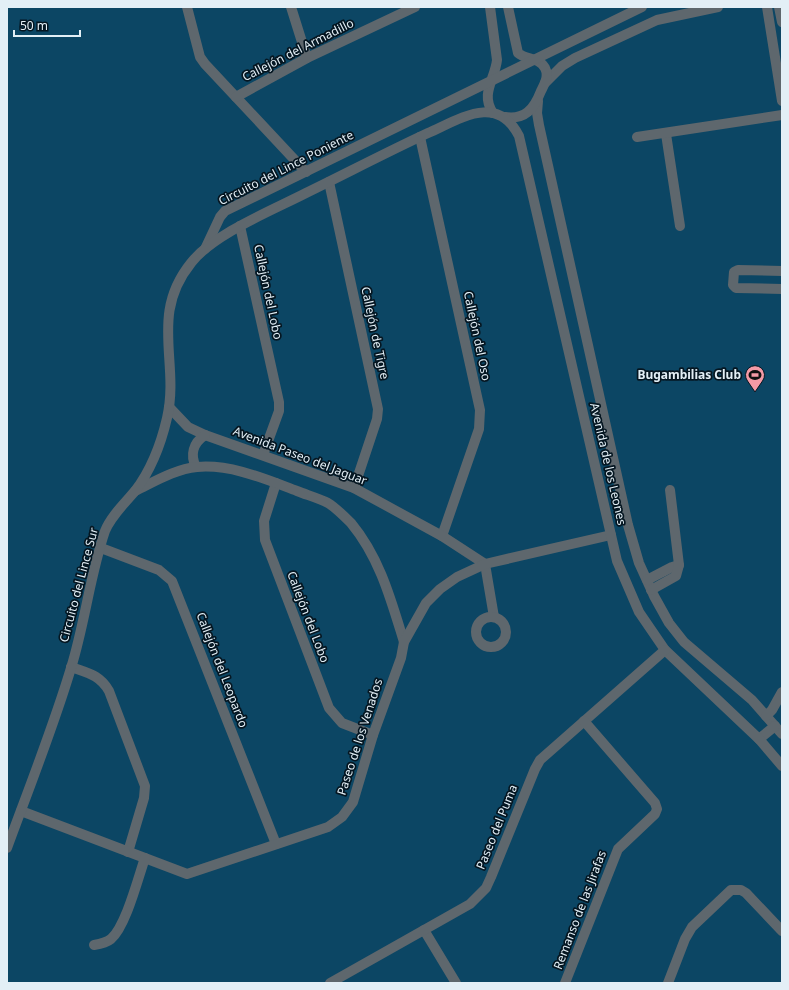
<svg xmlns="http://www.w3.org/2000/svg" width="789" height="990" font-family="'Noto Sans',sans-serif">
<style>
.forest{fill:#0c4664}
.lines{fill:none;stroke-linecap:round;stroke-linejoin:round}
.minor{stroke:#5e676d;stroke-width:10}
.labels{text-anchor:middle;stroke-width:3.5;stroke-linejoin:round;paint-order:stroke}
.street-label{font-size:12px;fill:#e3eff6;stroke:#051621}
.poi-label{font-size:12px;font-weight:bold;fill:#e3eff6;stroke:#051621;text-anchor:end}
</style>
<rect width="100%" height="100%" fill="#0e1f2a"/>
<rect class="forest" x="7" y="7" width="775" height="976"/>
<g class="lines">
<g class="minor">
<polyline points="187,7 200,57 205,64 306,172"/>
<polyline points="291,7 307,58"/>
<path d="M490 7 497 60C495 79 480 94 493 113"/>
<polyline points="767,7 782,101"/>
<polyline points="779,7 782,22"/>
<polyline points="545,83 562,66 575,58 657,20 718,7"/>
<polyline points="236,97 307,58 415,7"/>
<polyline points="538,101 537,113 539,125 628,525 639,563 654,596 669,623 684,642 752,700 782,734"/>
<path d="M505 117C525 120 534 109 541 91 545 83 549 76 545 68 539 57 526 60 518 53L508 7"/>
<polyline points="666,134 680,226"/>
<polyline points="420,137 480,410 479,429 442,536"/>
<polyline points="637,137 782,115"/>
<polyline points="329,182 378,409 377,419 354,488"/>
<polyline points="240,226 279,402 279,411 263,455"/>
<polyline points="205,249 220,217 225,211 642,7"/>
<polyline points="782,271 738,270 734,272 733,285 736,288 782,289"/>
<polyline points="169,407 188,427 205,435 354,488 442,536 485,564"/>
<path d="M196 467C190 455 193 443 205 435"/>
<polyline points="276,483 264,521 265,540 329,708 342,723 373,735"/>
<path d="M135 491C154 482 175 469 197 467 231 464 265 479 297 491 307 495 318 498 328 503 335 507 345 517 351 523 380 558 391 600 404 642"/>
<polyline points="101,548 159,570 172,581 276,844"/>
<polyline points="485,564 494,617"/>
<polyline points="647,580 672,567 679,565"/>
<polyline points="651,590 676,576 679,565 670,490"/>
<circle cx="491" cy="632" r="15"/>
<path d="M71 667C88 673 100 675 109 691L145 786 144 798 128 852"/>
<polyline points="766,716 772,710 782,692"/>
<polyline points="759,739 775,726"/>
<polyline points="21,811 187,874 328,827 342,817 353,802 373,735 401,658 404,642 426,603 440,589 457,577 485,564 611,535"/>
<path d="M7 848C29 788 53 728 71 668 85 623 90 575 105 531 111 516 125 503 135 491 151 470 161 444 167 418 180 362 149 315 191 263 213 234 273 210 306 193 347 173 387 152 428 133 460 119 497 93 519 136L617 561 639 612 665 650 759 739 782 766"/>
<polyline points="424,930 456,983"/>
<path d="M94 945C100 944 106 943 111 939 126 926 138 878 145 858"/>
<polyline points="330,983 470,904 486,888 491,877 535,769 540,760 665,650"/>
<polyline points="565,983 618,849 655,814 657,809 655,803 584,721"/>
<polyline points="668,983 685,939 692,927 731,890 741,890 746,893 782,931"/>
</g>
</g>
<defs>
<symbol id="stadium-pin" viewBox="-11 -11 22 30"><path d="M0 17L-7.5 6A9.5 9.5 0 1 1 7.5 6Z" fill="#f49aa6" stroke="#051621"/><path d="M0-5a6.5 5 0 1 0 0 10a6.5 5 0 1 0 0-10ZM-3.5-1.8h7v3.6h-7Z" fill="#111"/></symbol>
</defs>
<g fill-rule="evenodd">
<use href="#stadium-pin" x="744" y="364" width="22" height="30"/>
</g>
<g class="labels">
<g class="street-label">
<text transform="translate(298 50) rotate(-27)" y="4">Callejón del Armadillo</text>
<text transform="translate(286 168) rotate(-27)" y="4">Circuito del Lince Poniente</text>
<text transform="translate(268 292) rotate(78)" y="4">Callejón del Lobo</text>
<text transform="translate(375 333) rotate(78)" y="4">Callejón de Tigre</text>
<text transform="translate(477 336) rotate(78)" y="4">Callejón del Oso</text>
<text transform="translate(300 456) rotate(21)" y="4">Avenida Paseo del Jaguar</text>
<text transform="translate(608 464) rotate(77)" y="4">Avenida de los Leones</text>
<text transform="translate(79 585) rotate(-75)" y="4">Circuito del Lince Sur</text>
<text transform="translate(308 617) rotate(69)" y="4">Callejón del Lobo</text>
<text transform="translate(222 670) rotate(69)" y="4">Callejón del Leopardo</text>
<text transform="translate(360 737) rotate(-72)" y="4">Paseo de los Venados</text>
<text transform="translate(497 827) rotate(-68)" y="4">Paseo del Puma</text>
<text transform="translate(580 910) rotate(-69)" y="4">Remanso de las Jirafas</text>
</g>
<g class="poi-label">
<text x="741" y="379">Bugambilias Club</text>
</g>
</g>
<rect width="789" height="990" fill="none" stroke="#e3eff6" stroke-width="16"/>
<path d="M14 30v6h66v-6" fill="none" stroke="#e3eff6" stroke-width="2"/>
<text x="20" y="30" font-size="12" fill="#e3eff6" stroke="#051621" stroke-width="3" paint-order="stroke">50 m</text>
</svg>
